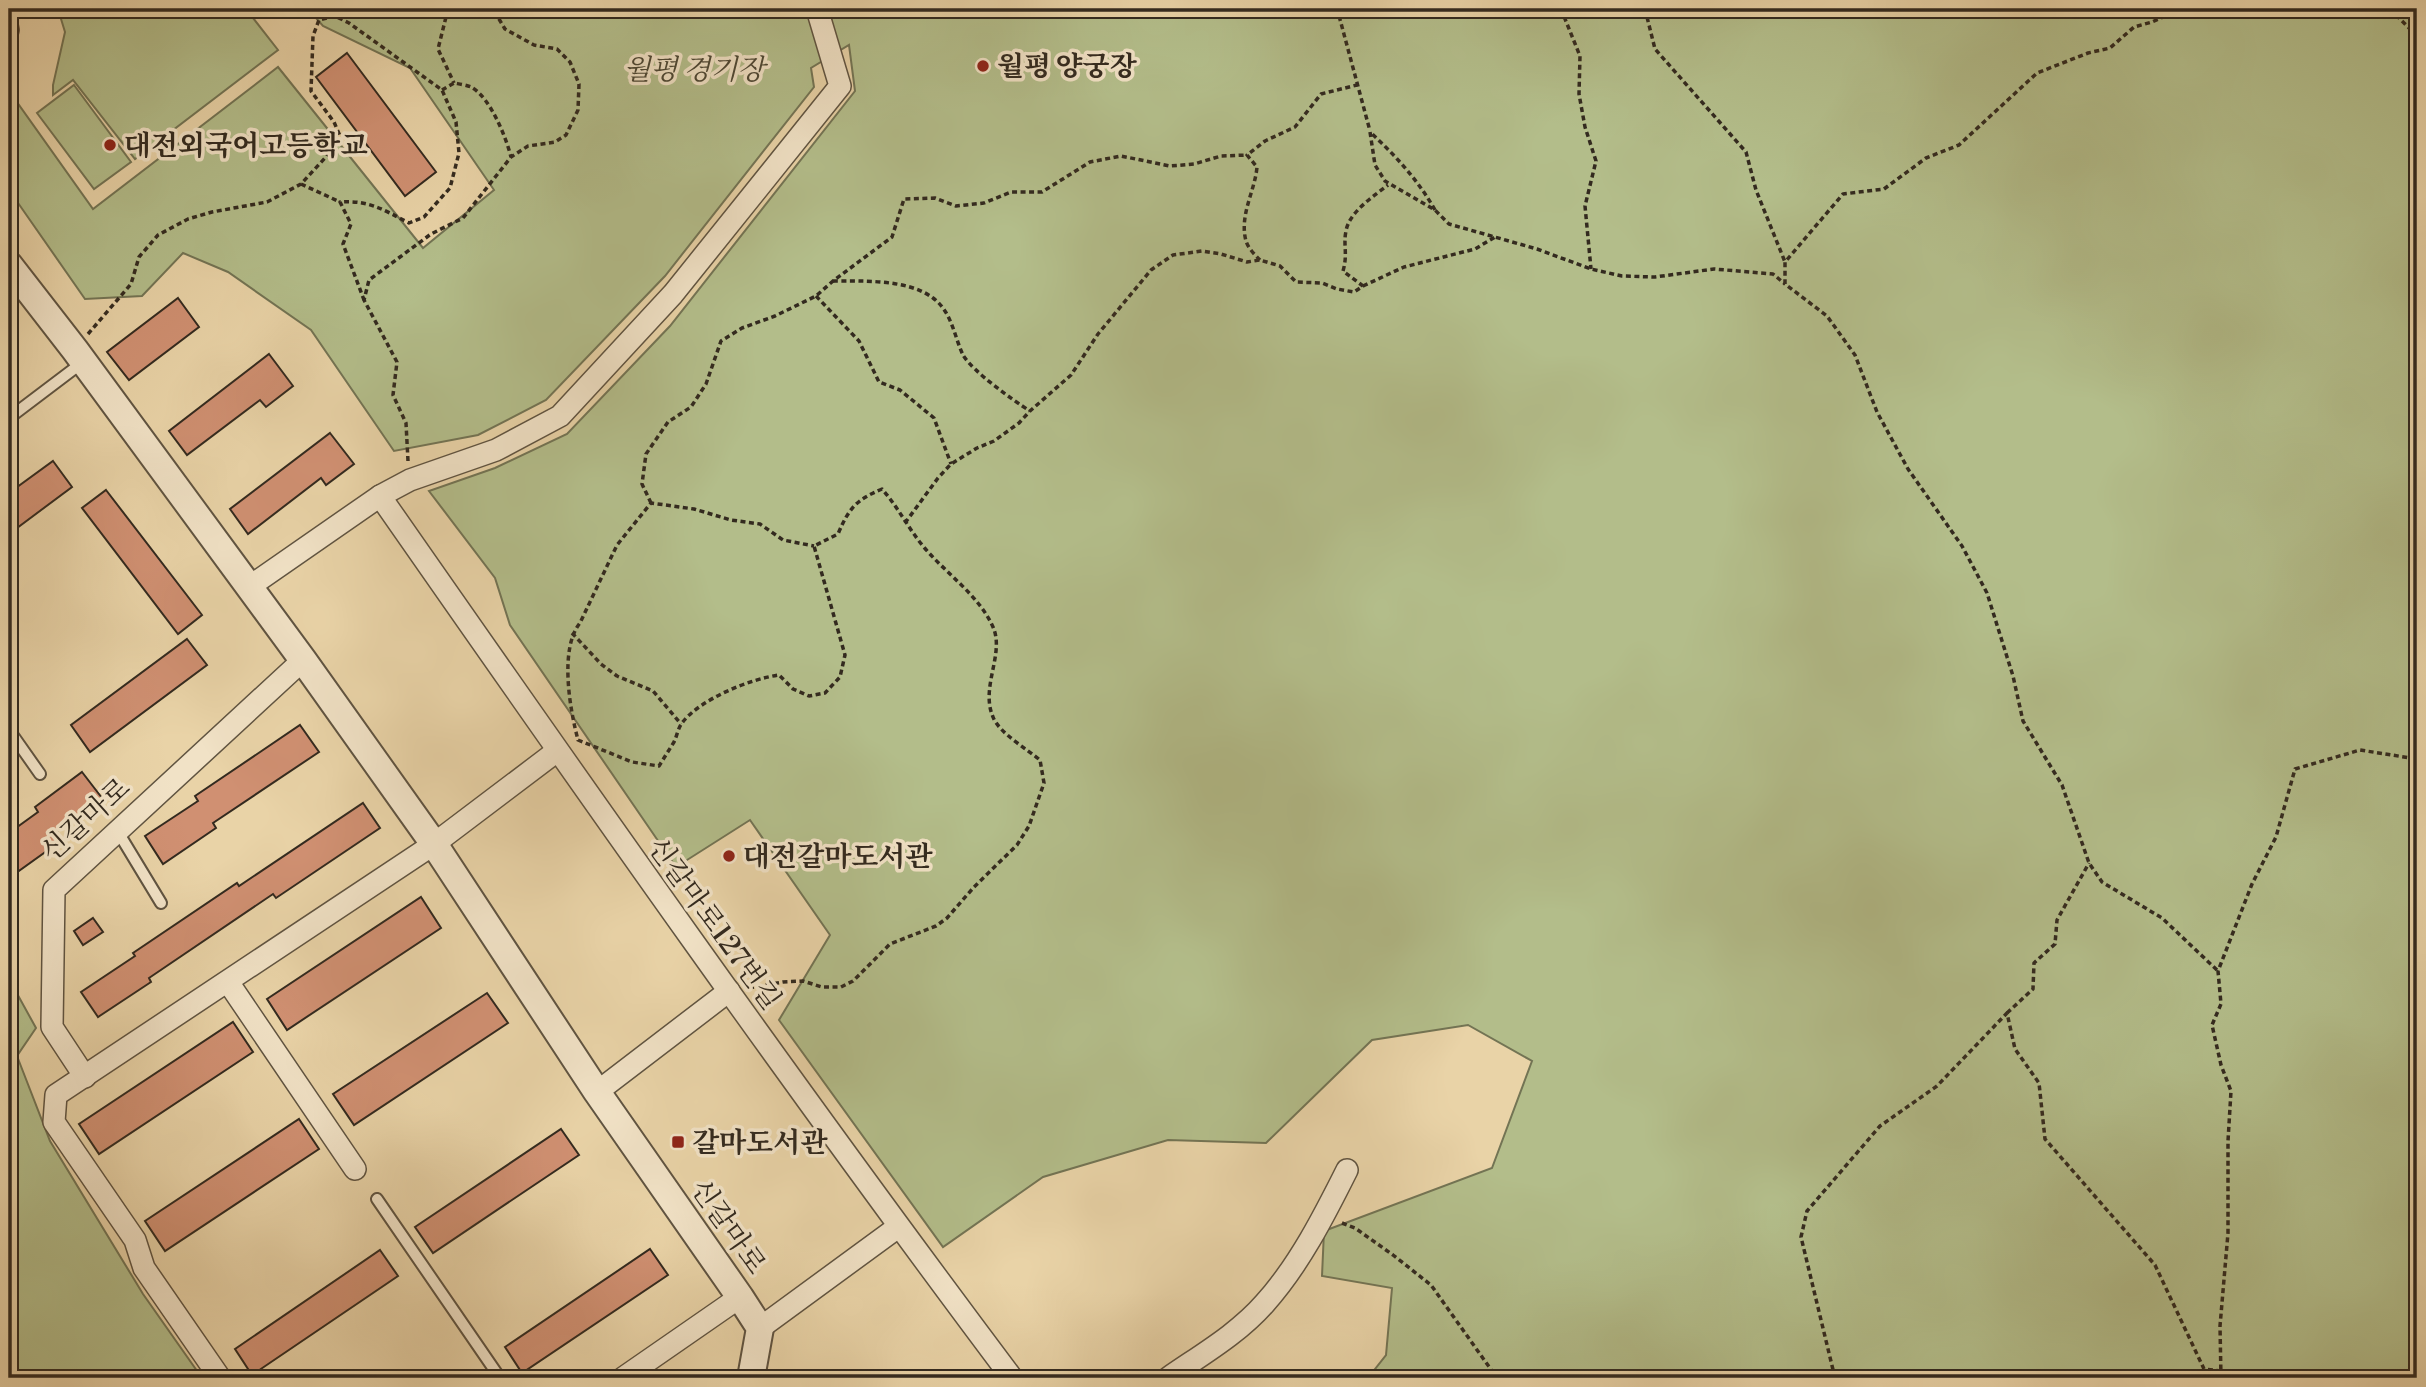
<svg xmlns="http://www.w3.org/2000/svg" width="2426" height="1387" font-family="'Libre Bodoni','Noto Serif KR',serif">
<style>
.green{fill:#b3bd8a;stroke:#737454;stroke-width:2}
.building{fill:#d09072;stroke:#332a1f;stroke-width:2}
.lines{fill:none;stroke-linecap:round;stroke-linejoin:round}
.service-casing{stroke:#605441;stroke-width:14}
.minor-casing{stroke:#605441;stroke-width:24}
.tertiary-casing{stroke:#605441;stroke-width:30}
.path{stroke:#332a1f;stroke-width:3.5;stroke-dasharray:5 3.5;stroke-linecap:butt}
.service{stroke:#f1e2c6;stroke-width:10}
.minor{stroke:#f1e2c6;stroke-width:21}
.tertiary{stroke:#f1e2c6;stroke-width:26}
.poi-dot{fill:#8f2418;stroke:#f1e2c6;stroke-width:2.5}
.labels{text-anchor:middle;stroke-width:7;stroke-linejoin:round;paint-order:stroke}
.poi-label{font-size:28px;font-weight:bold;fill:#332a1f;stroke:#f1e2c6;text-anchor:start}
.park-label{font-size:28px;font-style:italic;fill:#4d4734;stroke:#f1e2c6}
.street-label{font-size:28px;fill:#332a1f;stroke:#f1e2c6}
</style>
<rect width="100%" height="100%" fill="#e9d3a7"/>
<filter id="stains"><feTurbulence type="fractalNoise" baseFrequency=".00286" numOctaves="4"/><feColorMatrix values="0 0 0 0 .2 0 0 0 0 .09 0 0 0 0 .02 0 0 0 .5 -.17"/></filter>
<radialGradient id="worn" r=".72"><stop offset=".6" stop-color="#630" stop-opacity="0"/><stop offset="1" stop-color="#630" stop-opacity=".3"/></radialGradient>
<g class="green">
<polygon points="58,9 246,9 278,50 135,159 73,80 53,95 53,85 65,32"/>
<polygon points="308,9 2417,9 2417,1378 1368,1378 1386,1355 1392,1288 1322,1276 1324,1231 1492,1168 1532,1061 1468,1025 1372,1040 1266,1143 1168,1140 1043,1177 943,1247 779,1020 830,935 750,820 676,867 510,625 495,578 429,491 495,468 567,434 670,326 855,91 849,45 811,68 814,87 665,276 546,400 478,435 394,451 311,330 228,272 183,253 142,296 85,299 9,190 9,91 93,209 278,67 423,248 494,190 410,68 323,26"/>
<polygon points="74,85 131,162 94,189 37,113"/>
<polygon points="9,979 36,1028 17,1056 50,1141 143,1294 202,1378 9,1378"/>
</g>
<g class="building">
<polygon points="347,53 436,172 405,196 316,77"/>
<polygon points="178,298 199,327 129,380 107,352"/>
<polygon points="269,354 293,386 266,407 260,400 187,455 169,431"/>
<polygon points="330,433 354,464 326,485 321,478 248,534 230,509"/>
<polygon points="53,461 72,487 9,534 9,493"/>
<polygon points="106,490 202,615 178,634 82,508"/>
<polygon points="187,639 207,665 90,752 71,725"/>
<polygon points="300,725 319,752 213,823 216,828 163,864 145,836 198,801 195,796"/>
<polygon points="82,772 102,798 56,832 62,840 9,878 9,833 38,812 35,807"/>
<polygon points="363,803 380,828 276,898 273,894 149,978 151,982 98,1017 81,992 135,956 133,953 237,883 239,886"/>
<polygon points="421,897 441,928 287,1030 267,999"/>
<polygon points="93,918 103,932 83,945 74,931"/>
<polygon points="487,993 508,1023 354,1125 333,1094"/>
<polygon points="233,1022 253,1052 99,1154 79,1124"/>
<polygon points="299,1119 319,1149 165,1251 145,1221"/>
<polygon points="561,1129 579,1155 433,1253 415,1227"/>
<polygon points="650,1249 668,1275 522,1373 505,1347"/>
<polygon points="380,1250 398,1276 252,1375 235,1349"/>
</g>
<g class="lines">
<defs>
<g id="service">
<polyline points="9,9 13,30 9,46"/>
<polyline points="9,418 83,362"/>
<polyline points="9,730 40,774"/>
<polyline points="118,832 161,903"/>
<polyline points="377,1199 500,1378"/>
</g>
<g id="minor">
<path d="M380 496C587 793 795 1089 1012 1378"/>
<polyline points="249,587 380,496 410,480 496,450 560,416 673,294 840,86 817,9"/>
<polyline points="228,982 355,1169"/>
<polyline points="85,1077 52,1027 54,890 303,660"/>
<polyline points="597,1092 729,991"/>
<polyline points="760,1328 898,1227"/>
<polyline points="220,1378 144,1268 135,1240 54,1122 56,1095 434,844 557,751"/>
<polyline points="623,1378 740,1297"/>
<path d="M1168 1378C1201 1355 1238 1334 1265 1303 1299 1265 1324 1216 1347 1170"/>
</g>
<polyline id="tertiary" points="9,265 75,350 303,660 434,844 597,1092 740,1297 760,1328 751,1378"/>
</defs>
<use href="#service" class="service-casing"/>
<use href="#minor" class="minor-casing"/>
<use href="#tertiary" class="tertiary-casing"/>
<g class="path">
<polyline points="448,9 438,49 454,83"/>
<polyline points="1335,9 1338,12 1370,131"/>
<polyline points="1561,9 1580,56 1579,94 1585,127 1596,161 1585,206 1591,269"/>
<polyline points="1645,9 1655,49 1746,152 1756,190 1785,262"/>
<polyline points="2181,9 2152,22 2134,27 2110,48 2088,53 2037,73 1959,145 1926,158 1884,189 1843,194 1785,262 1785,284 1827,316 1855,355 1877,412 1908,469 1962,546 1987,593 2013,676 2023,721 2062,785 2089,863 2102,882 2162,918 2218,971"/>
<polyline points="2186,9 2215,9"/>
<polyline points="2390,9 2417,36"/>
<path d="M442 90 454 83C459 84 466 85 471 87 490 97 506 137 511 157"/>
<polyline points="301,184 340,202"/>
<path d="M1435 210C1418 180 1395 155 1370 132L1375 165 1385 181 1435 210 1449 224 1537 249 1591 269 1622 276 1655 277 1714 269 1773 274 1785 284"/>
<path d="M1260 260C1255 255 1248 248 1246 241 1239 215 1255 191 1257 167L1247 155 1265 141 1295 127 1321 94 1357 85"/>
<path d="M833 281C862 281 908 279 933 298 952 312 954 336 963 355 972 371 1014 401 1030 411"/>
<polyline points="1363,286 1404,267 1475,249 1495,237"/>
<polyline points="816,296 859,341 879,382 900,390 934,418 951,464"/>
<path d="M88 334 131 284 139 257 158 235 188 219 212 212 267 202 301 184 325 158 340 136 334 122 311 91 313 36 319 20 335 16 349 23 442 90 456 122 459 153 450 188 424 217 409 223C384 210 369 200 340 202L351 224 343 244 364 300"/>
<polyline points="408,461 406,423 393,395 397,362 364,300 369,280 431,234 463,218 511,157 528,146 555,142 566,135 578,110 579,84 570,62 557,49 534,45 505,29 493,9"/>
<polyline points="651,503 642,484 646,454 668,422 691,407 706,384 721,341 742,328 775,316 816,296 833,281 892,237 904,199 935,198 956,206 984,203 1011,192 1042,192 1090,162 1121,156 1170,166 1194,164 1221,156 1247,155"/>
<path d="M905 523 938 478 951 464 977 448 994 441 1019 423 1030 411 1071 375 1098 334 1151 270 1173 255 1202 251 1221 254 1247 262 1260 260 1280 266 1296 282 1322 283 1337 289 1354 292 1363 286 1343 271C1348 254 1343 245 1346 231 1349 212 1374 196 1388 185"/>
<polyline points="572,633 601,664 617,676 653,691 681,724"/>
<path d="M749 988 783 982 803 981 822 987H841L853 981 890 944 936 926 947 918 974 887 1017 845 1029 826 1044 783 1040 760C1027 749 999 733 993 717 980 687 1005 654 993 627 979 595 945 573 923 546 908 528 898 507 882 489 856 500 849 508 838 534L814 546 845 655 840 677 825 693 809 696 793 689 779 675C750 679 700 699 682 723 678 728 677 736 674 742 669 750 664 758 659 766L632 762 578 740C570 710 559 649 580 623L617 545 651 503 694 509 731 520 760 524 783 540 814 546"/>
<polyline points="2007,1013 2033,989 2034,963 2055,944 2057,920 2089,863"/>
<polyline points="1342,1223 1355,1228 1393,1255 1431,1285 1497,1378"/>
<polyline points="1835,1378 1801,1237 1807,1211 1880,1126 1937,1086 2007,1013 2015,1049 2039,1083 2045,1139 2155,1265 2204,1369 2221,1371"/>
<polyline points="2221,1378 2220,1326 2228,1233 2228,1141 2231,1091 2221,1065 2212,1025 2221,1004 2218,971 2252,884 2276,837 2295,769 2360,750 2417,759"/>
</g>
<use href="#service" class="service"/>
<use href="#minor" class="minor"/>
<use href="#tertiary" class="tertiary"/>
</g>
<g class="poi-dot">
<circle cx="983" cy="66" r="7"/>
<circle cx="110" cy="145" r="7"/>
<circle cx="729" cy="856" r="7"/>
<rect x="671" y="1135" width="14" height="14" rx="3.5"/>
</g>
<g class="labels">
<g class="poi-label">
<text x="997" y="76">월평 양궁장</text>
<text x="124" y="155">대전외국어고등학교</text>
<text x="743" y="866">대전갈마도서관</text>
<text x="692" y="1152">갈마도서관</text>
</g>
<g class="park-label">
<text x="694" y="79">월평 경기장</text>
</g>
<g class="street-label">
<text transform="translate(85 819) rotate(-42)" y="10">신갈마로</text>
<text transform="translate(715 923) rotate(54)" y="10">신갈마로127번길</text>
<text transform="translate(729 1226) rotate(55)" y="10">신갈마로</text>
</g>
</g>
<rect width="2426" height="1387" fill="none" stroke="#e9d3a7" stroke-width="35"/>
<rect x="10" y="10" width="2405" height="1366" fill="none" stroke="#332a1f" stroke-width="3.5"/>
<rect x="18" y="18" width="2391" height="1352" fill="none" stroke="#332a1f" stroke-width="2"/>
<rect width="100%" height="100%" filter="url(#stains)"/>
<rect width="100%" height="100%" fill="url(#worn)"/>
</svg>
